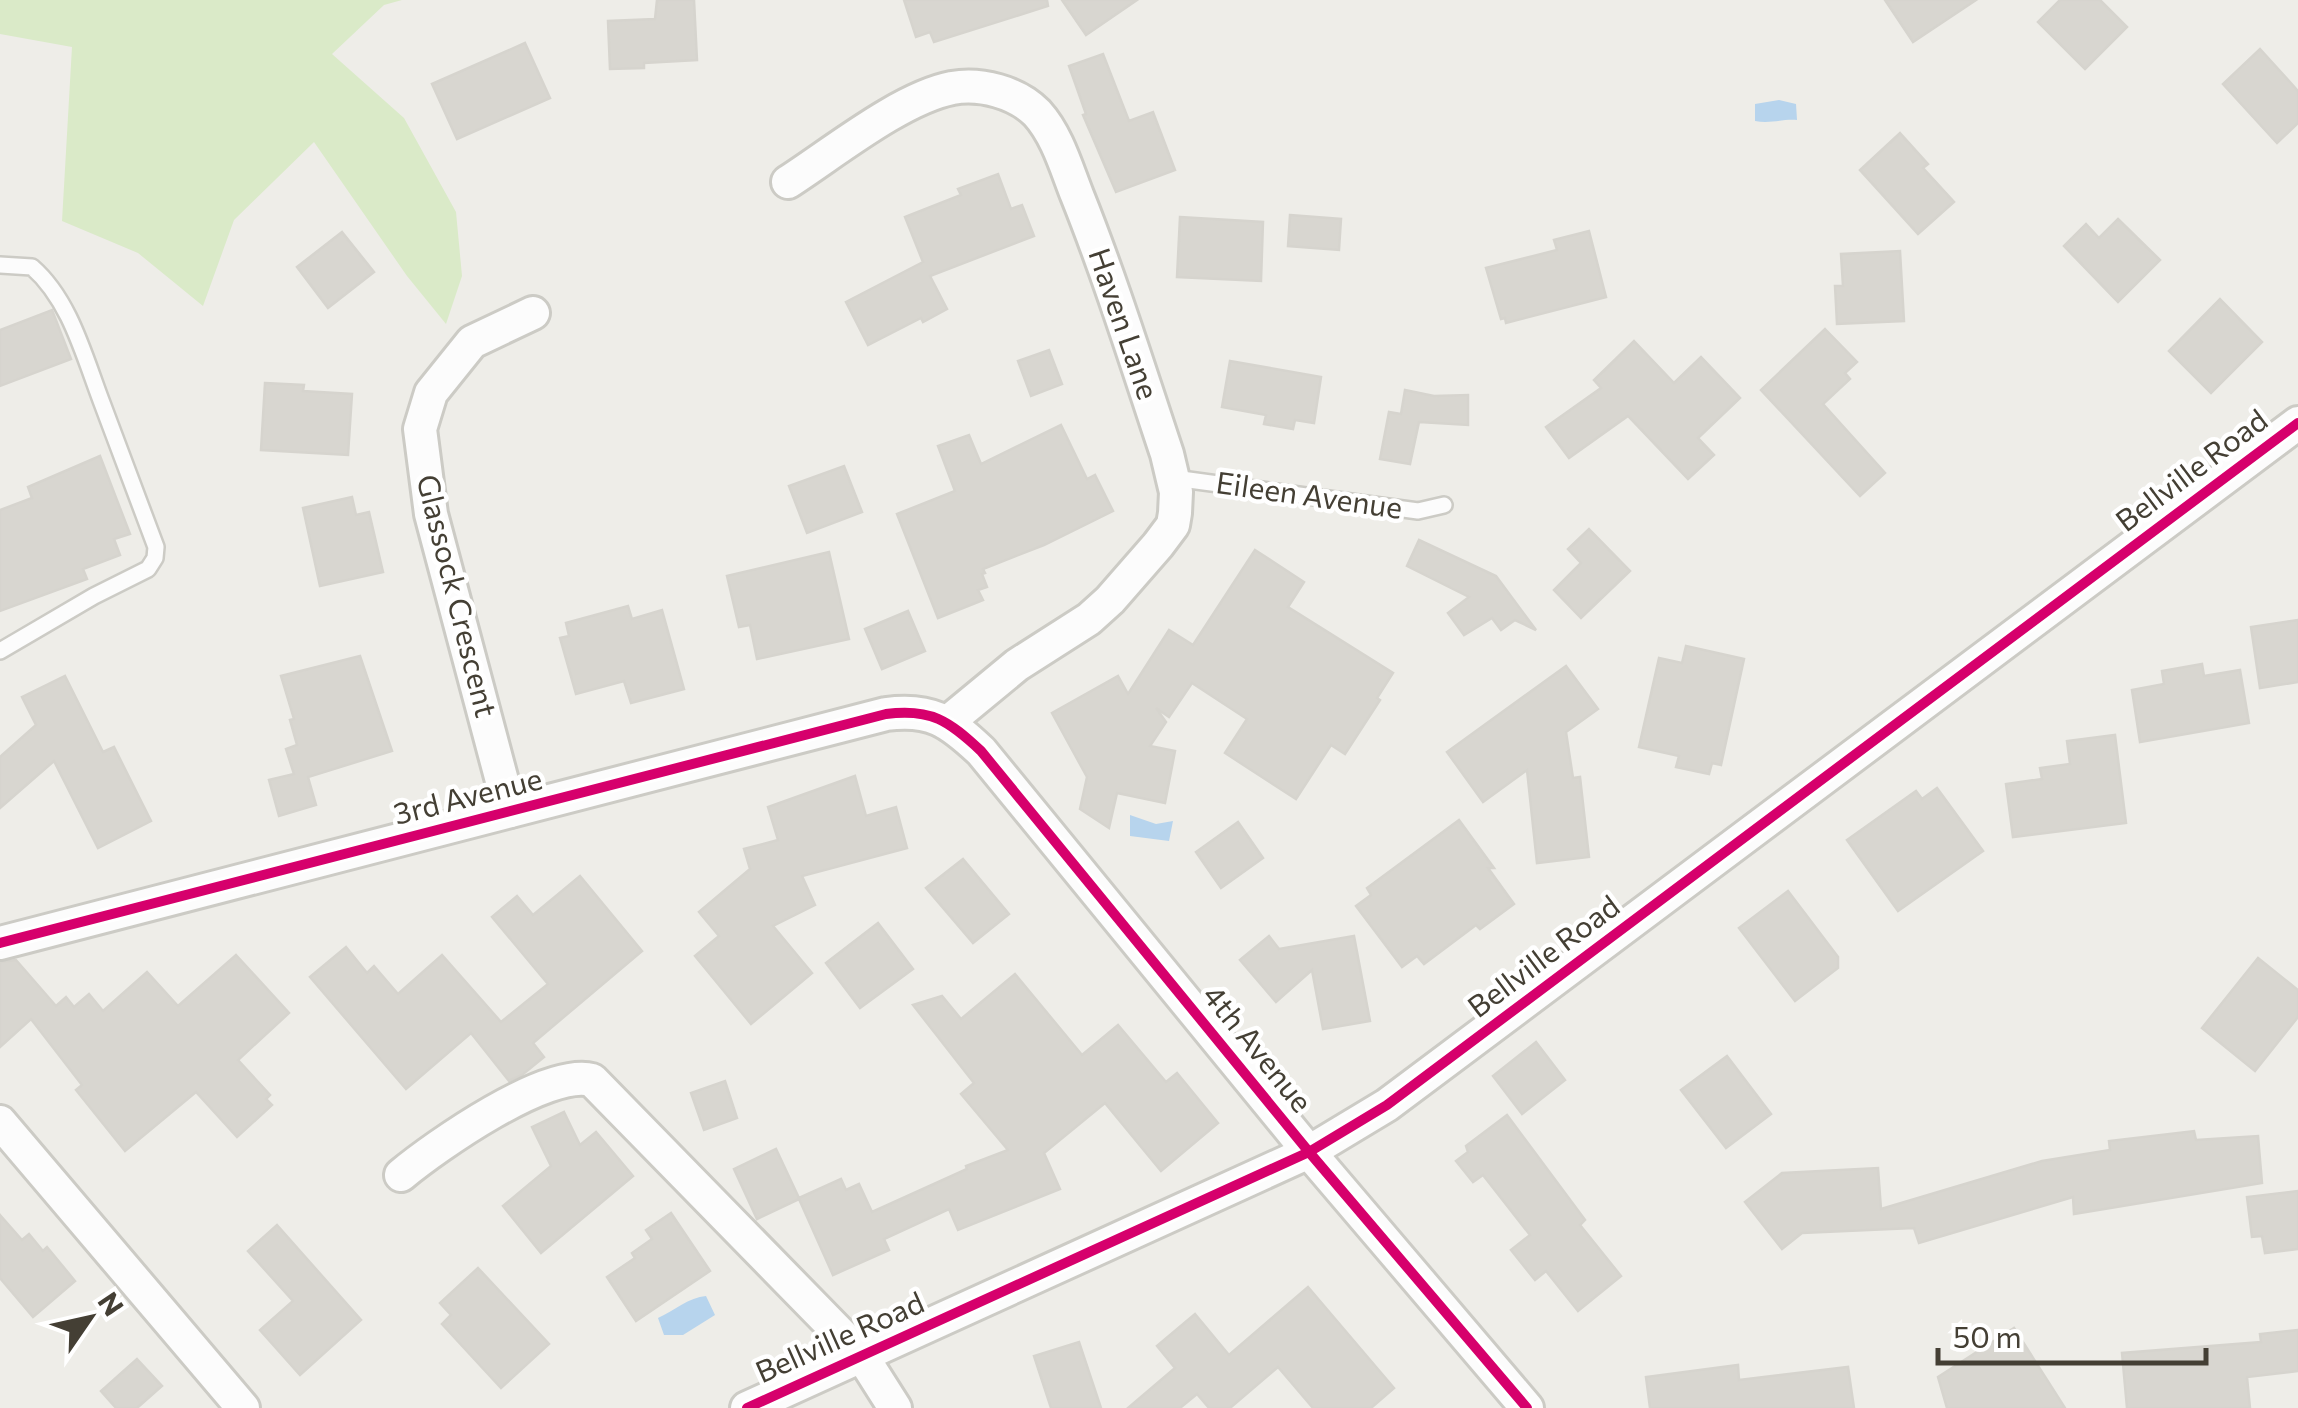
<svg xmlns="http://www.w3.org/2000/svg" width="2298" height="1408" font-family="Commissioner,sans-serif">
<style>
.green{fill:#daeac8}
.water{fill:#b7d4ed}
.building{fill:#d8d6d0;stroke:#d6d4ce;stroke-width:2.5}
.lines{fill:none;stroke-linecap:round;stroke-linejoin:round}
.lane-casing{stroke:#cccbc5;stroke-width:20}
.street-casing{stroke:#cccbc5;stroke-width:38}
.lane{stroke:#fcfcfc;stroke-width:15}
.street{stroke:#fcfcfc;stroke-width:32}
.cycleway-casing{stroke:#fff;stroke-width:16}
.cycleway{stroke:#d6006c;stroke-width:10}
.labels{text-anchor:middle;stroke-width:9;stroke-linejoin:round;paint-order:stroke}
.street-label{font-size:30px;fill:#443f34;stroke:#fff}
</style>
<rect width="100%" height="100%" fill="#eeede8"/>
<polygon class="green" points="0,0 402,0 384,5 332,54 404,118 456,212 462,276 446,324 407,276 314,142 234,220 203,306 138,253 62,221 72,47 0,34"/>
<g class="water">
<path d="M1779 100 1796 104 1797 120C1782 119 1770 124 1755 121V104Z"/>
<polygon points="1130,815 1156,824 1173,821 1169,841 1130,836"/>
<path d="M706 1296 715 1315 683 1335H664L658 1318C674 1311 689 1297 706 1296Z"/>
</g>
<g class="building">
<polygon points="657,0 694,0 697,60 644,63 644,68 610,69 608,21 655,19"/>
<polygon points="904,0 1047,0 1048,6 934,42 930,32 916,37"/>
<polygon points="1062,0 1137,0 1086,35"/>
<polygon points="1885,0 1976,0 1913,42"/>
<polygon points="2060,0 2100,0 2127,27 2085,69 2038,22"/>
<polygon points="525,43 550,98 457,139 432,84"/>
<polygon points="2260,49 2298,91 2298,123 2277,143 2223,84"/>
<polygon points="1103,54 1129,121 1153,112 1175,170 1116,192 1083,115 1086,114 1069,66"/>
<polygon points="1900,133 1928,164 1923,168 1954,202 1918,234 1860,170"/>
<polygon points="998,174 1011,209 1022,205 1034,236 930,276 947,309 923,322 921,318 868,345 846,302 923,262 905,217 961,195 958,189"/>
<polygon points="1290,215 1341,219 1339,250 1288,246"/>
<polygon points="1180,217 1263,222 1261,281 1177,277"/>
<polygon points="2118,219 2160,260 2118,302 2064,246 2086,224 2099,238"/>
<polygon points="1589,231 1606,297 1506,323 1505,318 1501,319 1486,268 1557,250 1554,240"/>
<polygon points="342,232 374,272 328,308 297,267"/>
<polygon points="1900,251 1904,321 1837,324 1835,286 1843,286 1841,254"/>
<polygon points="2220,299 2262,342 2211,393 2169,351"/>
<polygon points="52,310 71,359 0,386 0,330"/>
<polygon points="1825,329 1857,362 1845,373 1850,379 1823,404 1885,473 1860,496 1761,390"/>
<polygon points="1634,341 1674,383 1701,357 1740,398 1698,438 1714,455 1688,479 1628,416 1569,458 1546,427 1601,388 1594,380"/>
<polygon points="1049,350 1062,384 1031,396 1018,361"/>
<polygon points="1230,361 1321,377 1314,423 1295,420 1293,429 1264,424 1266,415 1222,407"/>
<polygon points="265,383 304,385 303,391 352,394 348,455 261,450"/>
<polygon points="1405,390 1434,396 1468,395 1468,425 1419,422 1410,464 1380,459 1389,412 1401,414"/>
<polygon points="1061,425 1087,479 1095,475 1113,511 1044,545 983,569 985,573 982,574 987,587 978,590 983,600 938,618 897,514 955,491 938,446 969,435 981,464"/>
<polygon points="100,456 130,534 114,539 120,555 83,569 87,579 0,611 0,510 32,498 28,487"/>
<polygon points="844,466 862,512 807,533 789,486"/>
<polygon points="352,497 356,515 369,512 383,572 320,586 303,508"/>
<polygon points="1589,529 1630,571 1581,618 1554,590 1581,563 1568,549"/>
<polygon points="1419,540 1496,576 1536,630 1515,620 1501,630 1492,618 1464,635 1448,613 1469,597 1407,566"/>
<polygon points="1255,550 1304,582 1288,607 1393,673 1377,698 1380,700 1345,754 1331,745 1296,799 1225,753 1247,719 1192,683 1169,717 1156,708 1166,722 1150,746 1175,751 1165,803 1117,793 1109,828 1080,809 1087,777 1052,713 1118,676 1128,694 1169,630 1193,645"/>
<polygon points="829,552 849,639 757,659 750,625 739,627 727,576"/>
<polygon points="628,606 632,619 662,610 684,689 631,703 624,681 576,694 560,638 569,636 566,623"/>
<polygon points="908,611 925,651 882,669 865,629"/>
<polygon points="2298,620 2298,682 2260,688 2251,627"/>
<polygon points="1686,646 1744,659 1721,765 1712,763 1709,774 1676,767 1679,756 1639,747 1659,658 1682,663"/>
<polygon points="360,656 392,751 308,777 316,805 279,816 269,780 294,774 286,749 297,745 290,720 294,719 281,676"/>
<polygon points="2202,664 2204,676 2240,670 2249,723 2140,742 2132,690 2164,684 2162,671"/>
<polygon points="1566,666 1598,709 1566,732 1573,778 1580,777 1589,857 1537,863 1527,770 1483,802 1447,752"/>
<polygon points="65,676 103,752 114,747 151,821 98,848 54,761 0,808 0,757 36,725 22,697"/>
<polygon points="2115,735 2126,823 2013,837 2006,784 2042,779 2040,768 2070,764 2067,741"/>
<polygon points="855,776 866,816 896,807 907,848 802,876 815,905 773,926 812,973 751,1024 695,956 719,936 699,912 750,869 744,849 778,840 768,807"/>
<polygon points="1937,788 1983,851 1898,911 1847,840 1916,791 1922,799"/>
<polygon points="1459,820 1494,868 1488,868 1514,904 1480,929 1476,925 1424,964 1417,956 1402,967 1356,906 1371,895 1367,888"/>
<polygon points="1238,822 1263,858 1221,888 1196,852"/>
<polygon points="963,859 1009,914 973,943 926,888"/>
<polygon points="580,876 642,951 533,1043 544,1057 522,1075 509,1081 471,1033 406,1089 310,977 346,947 367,973 374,966 398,994 442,955 501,1022 548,984 492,917 517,896 533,915"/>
<polygon points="1788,891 1838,957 1838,968 1795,1001 1739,928"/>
<polygon points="878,923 913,969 860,1008 826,963"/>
<polygon points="1269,936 1279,949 1354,936 1370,1021 1323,1029 1312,970 1276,1002 1240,960"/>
<polygon points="236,955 289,1013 238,1060 270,1095 266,1099 272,1105 237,1137 196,1092 125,1151 76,1090 82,1085 31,1019 0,1047 0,962 16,960 56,1006 66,997 74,1007 89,994 103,1011 147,972 178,1006"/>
<polygon points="2258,958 2298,990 2298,1017 2255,1071 2202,1028"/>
<polygon points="1015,974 1082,1055 1118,1025 1166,1082 1177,1073 1218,1123 1161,1171 1105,1103 1044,1153 1060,1189 958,1230 949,1209 884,1239 889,1250 833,1275 799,1199 757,1219 734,1169 776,1149 799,1198 841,1179 846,1190 859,1184 872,1212 967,1169 966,1166 1008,1150 961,1094 974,1083 913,1005 942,996 961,1019"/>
<polygon points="1536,1042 1565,1080 1522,1114 1493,1076"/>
<polygon points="1727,1056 1771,1114 1726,1148 1681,1090"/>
<polygon points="725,1081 737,1118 704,1130 691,1093"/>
<polygon points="564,1112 580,1145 596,1132 633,1176 541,1253 503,1206 551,1166 532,1127"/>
<polygon points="1507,1115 1585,1220 1580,1225 1621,1276 1578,1311 1546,1271 1535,1280 1511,1250 1530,1235 1483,1175 1473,1182 1456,1161 1468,1152 1466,1146"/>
<polygon points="2194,1131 2196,1140 2258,1136 2262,1183 2074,1214 2073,1197 1919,1243 1914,1228 1802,1233 1782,1249 1745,1202 1782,1173 1878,1168 1881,1209 2042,1161 2110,1150 2109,1141"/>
<polygon points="2298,1191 2298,1249 2265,1253 2262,1236 2252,1237 2247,1197"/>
<polygon points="671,1213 710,1271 636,1321 607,1277 635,1258 632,1253 652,1239 646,1230"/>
<polygon points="0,1215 22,1240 29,1234 43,1251 47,1247 75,1281 33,1317 0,1278"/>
<polygon points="277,1225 361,1320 300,1375 260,1330 293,1301 248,1251"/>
<polygon points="478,1268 549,1344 501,1388 442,1324 451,1315 440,1303"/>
<polygon points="1308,1287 1394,1388 1371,1408 1313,1408 1278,1367 1230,1408 1209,1408 1197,1394 1180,1408 1128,1408 1175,1368 1157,1346 1195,1314 1229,1355"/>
<polygon points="2014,1328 2065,1408 1947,1408 1938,1377"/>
<polygon points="2298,1330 2298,1371 2247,1377 2250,1408 2127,1408 2122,1353 2261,1342 2260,1334"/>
<polygon points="1079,1342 1101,1408 1051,1408 1034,1356"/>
<polygon points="137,1359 162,1386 137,1408 116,1408 101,1391"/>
<polygon points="1738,1365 1739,1380 1848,1367 1854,1408 1650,1408 1646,1377"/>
</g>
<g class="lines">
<defs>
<g id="lane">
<path d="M0 265 32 267C70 300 84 356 102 403 120 451 138 499 156 547L155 558 148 569 94 596 0 651"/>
<polyline points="1174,478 1418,511 1444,505"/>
</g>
<g id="street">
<path d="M788 182C833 153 901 98 952 88 981 83 1016 92 1037 113 1057 135 1066 167 1077 195 1111 280 1138 367 1167 454L1176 492 1175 513 1173 525 1158 545 1110 600 1089 619 1017 665 948 722"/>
<polyline points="510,811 431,514 420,429 431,393 472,342 533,313"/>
<path d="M0 943 886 714C931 708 949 721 981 751L1309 1152 1527 1408"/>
<polyline points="0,1122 243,1408"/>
<path d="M401 1175C436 1146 547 1068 592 1080L862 1356 895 1408"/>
<polyline points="747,1408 1309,1152 1387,1105 2298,423"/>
</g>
</defs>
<use href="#lane" class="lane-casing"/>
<use href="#street" class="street-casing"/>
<use href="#lane" class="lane"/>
<use href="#street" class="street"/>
<defs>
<g id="cycleway">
<path d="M0 943 886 714C931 708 949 721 981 751L1309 1152 1527 1408"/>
<polyline points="747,1408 1309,1152 1387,1105 2298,423"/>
</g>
</defs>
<use href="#cycleway" class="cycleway-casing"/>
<use href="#cycleway" class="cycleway"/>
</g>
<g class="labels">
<g class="street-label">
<text transform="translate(1123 324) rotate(71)" y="10">Haven Lane</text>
<text transform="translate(2192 471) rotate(-37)" y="10">Bellville Road</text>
<text transform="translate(1309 496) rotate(8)" y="10">Eileen Avenue</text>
<text transform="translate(456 596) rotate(76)" y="10">Glassock Crescent</text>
<text transform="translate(468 797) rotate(-14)" y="10">3rd Avenue</text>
<text transform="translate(1544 957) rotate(-37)" y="10">Bellville Road</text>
<text transform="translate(1257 1049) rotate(51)" y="10">4th Avenue</text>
<text transform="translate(840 1338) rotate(-24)" y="10">Bellville Road</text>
</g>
</g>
<g transform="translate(90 1318) rotate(56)" stroke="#ffffff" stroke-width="8" paint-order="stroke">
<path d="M0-8L18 38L0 25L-18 38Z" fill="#443f34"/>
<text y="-15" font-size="28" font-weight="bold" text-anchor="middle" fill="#443f34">N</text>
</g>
<path d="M1938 1348v15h268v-15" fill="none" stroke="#443f34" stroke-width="5"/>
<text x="1953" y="1348" font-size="30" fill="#443f34" stroke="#ffffff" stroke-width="8" paint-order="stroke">50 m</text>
</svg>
